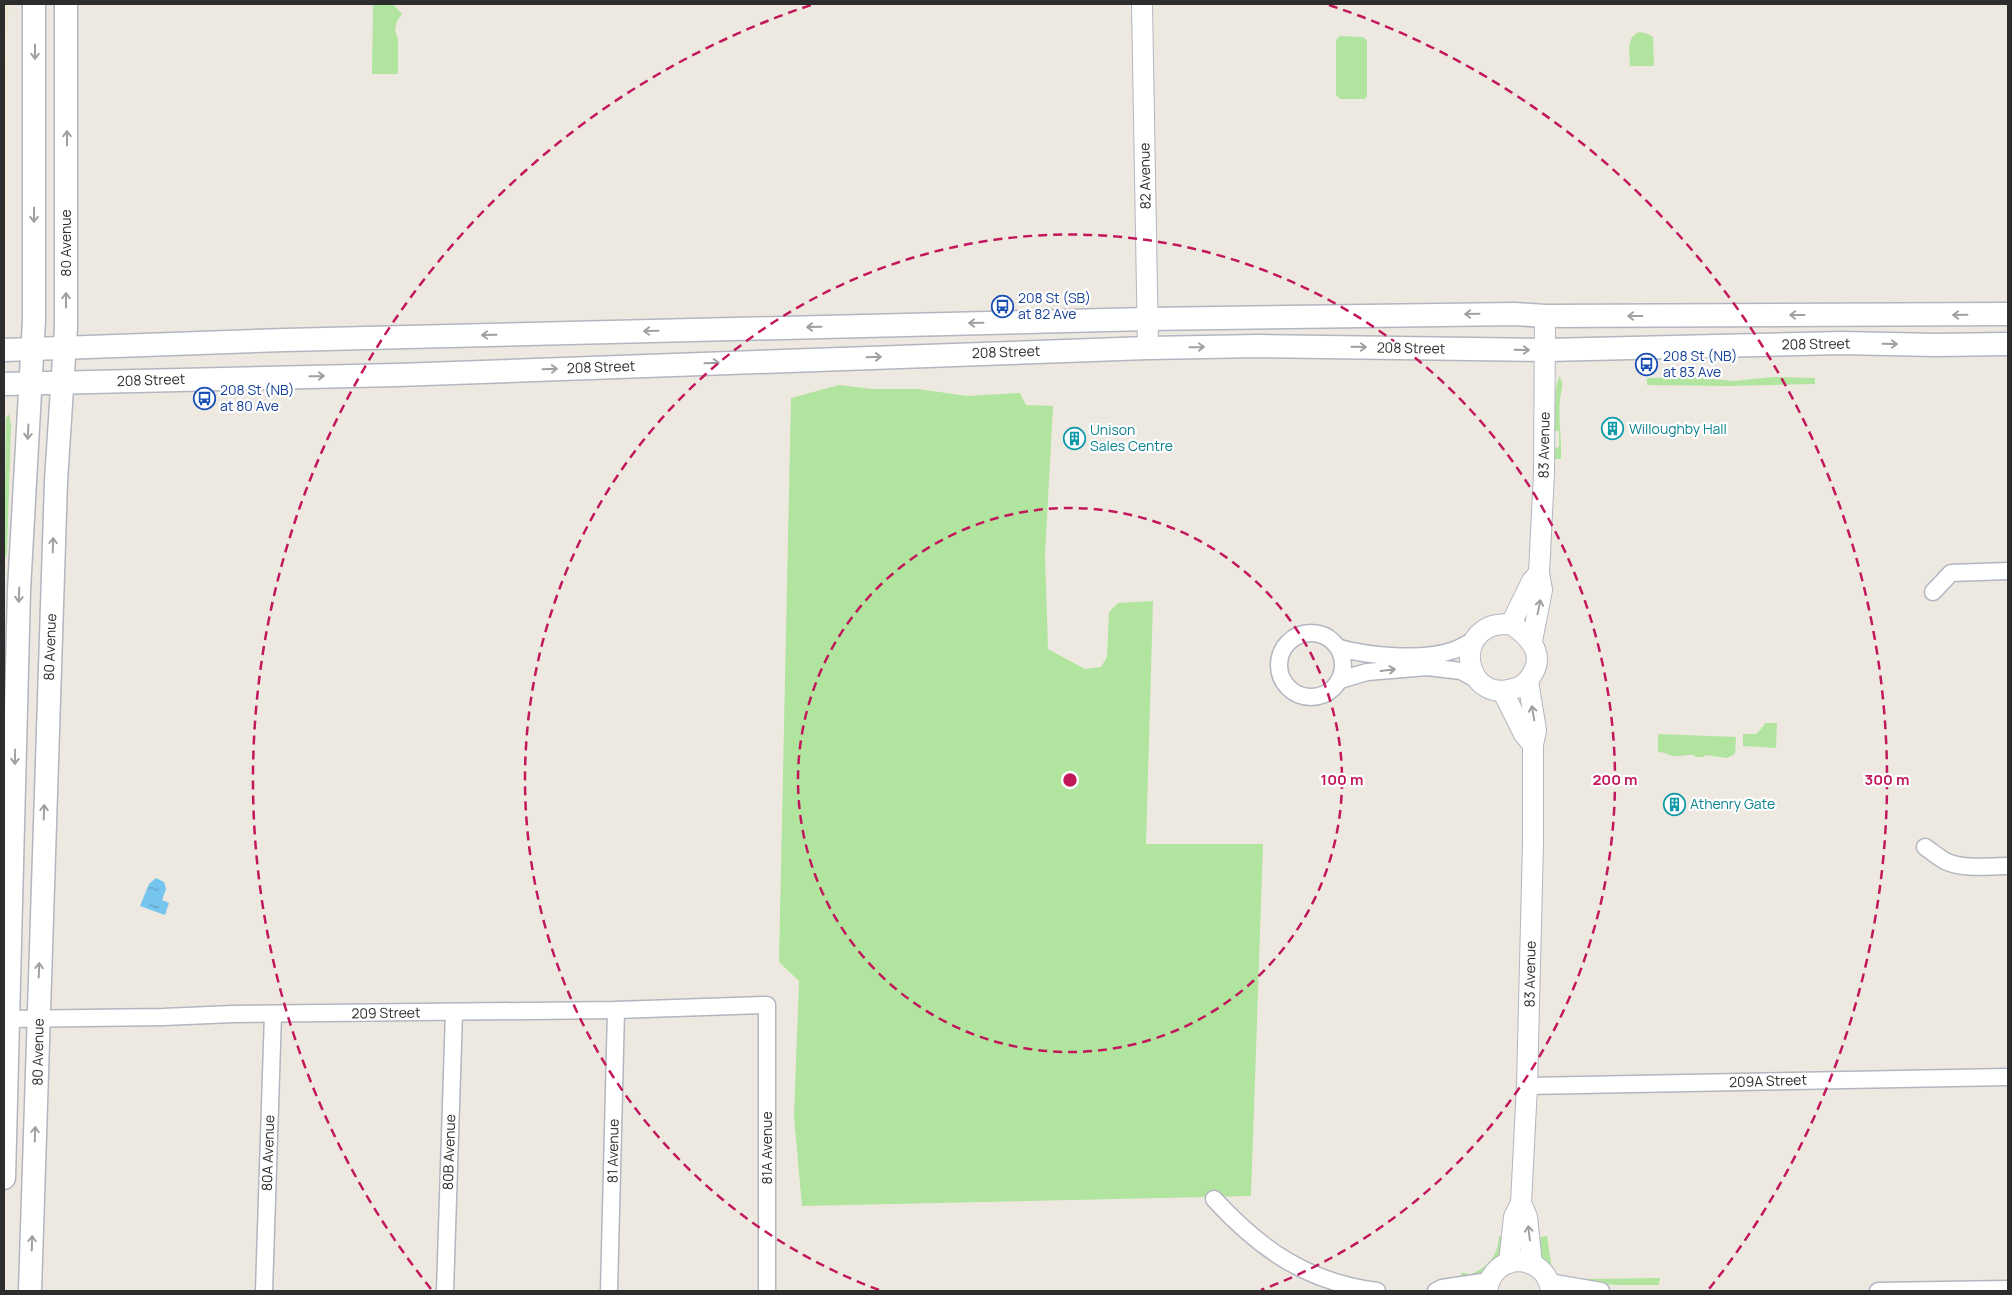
<svg xmlns="http://www.w3.org/2000/svg" width="2012" height="1295" font-family="Manrope,sans-serif">
<style>
.education{fill:#efe8d0}
.grass{fill:#b1e49e}
.water{fill:url(#water-ripples)}
.lines{fill:none;stroke-linecap:round;stroke-linejoin:round}
.minor-casing{stroke:#b3b5c0;stroke-width:19}
.tertiary-casing{stroke:#b3b5c0;stroke-width:22}
.secondary-casing{stroke:#b3b5c0;stroke-width:25}
.minor{stroke:#fff;stroke-width:16}
.tertiary{stroke:#fff;stroke-width:20}
.secondary{stroke:#fff;stroke-width:22}
.oneway{stroke:#a0a0a0}
.ring{fill:none;stroke:#c2185b;stroke-width:2.5;stroke-dasharray:9 6}
.labels{text-anchor:middle;stroke-width:4.5;stroke-linejoin:round;paint-order:stroke}
.street-label{font-size:14px;fill:#2d2d2d;stroke:#fff}
.transit-label{font-size:14px;fill:#164399;stroke:#fff;text-anchor:start}
.culture-label{font-size:14px;fill:#0d838f;stroke:#fff;text-anchor:start}
.centre{fill:#c2185b;stroke:#fff;stroke-width:2.5}
.ring-label{font-size:15px;text-anchor:middle;font-weight:bold;fill:#c2185b;stroke:#fff;stroke-width:4.5;stroke-linejoin:round;paint-order:stroke}
</style>
<defs>
<pattern id="water-ripples" width="26" height="14" patternUnits="userSpaceOnUse" patternTransform="scale(1.25)"><rect width="26" height="14" fill="#75c5ee"/><path d="M2 4q2-2 4 0t4 0M15 11q2-2 4 0t4 0" fill="none" stroke="#60a0c1"/></pattern>
</defs>
<rect width="100%" height="100%" fill="#eee9e0"/>
<g class="education">
<polygon points="4,4 9,4 7,38 4,42"/>
<polygon points="4,55 7,57 6,309 4,311"/>
</g>
<g class="grass">
<polygon points="373,4 393,4 402,14 397,21 395,30 398,39 398,74 372,74"/>
<path d="M1640 32 1648 34 1653 37 1654 66H1630C1630 53 1625 37 1640 32Z"/>
<polygon points="1340,36 1363,37 1367,41 1367,96 1365,99 1340,99 1336,95 1336,40"/>
<path d="M1559 376C1565 384 1561 390 1560 399 1558 419 1562 439 1561 459H1553L1554 448 1559 447V431H1554L1556 388Z"/>
<polygon points="1689,377 1689,379 1694,379 1694,377 1734,381 1774,377 1815,378 1815,384 1728,386 1647,385 1647,378"/>
<polygon points="839,385 872,389 918,389 968,396 1020,393 1026,405 1053,406 1045,555 1048,649 1085,669 1101,667 1107,657 1109,612 1118,603 1153,601 1146,844 1263,844 1251,1196 802,1206 794,1116 799,981 779,962 791,398"/>
<polygon points="9,414 11,425 7,552 4,565 6,418"/>
<polygon points="1765,723 1777,723 1776,748 1743,746 1743,734 1756,734 1762,728"/>
<path d="M1658 734 1736 737 1735 754 1727 758 1705 755 1704 757H1695L1694 755C1687 754 1680 757 1673 756 1668 755 1665 752 1658 752Z"/>
<path d="M1499 1236 1506 1237C1498 1266 1491 1272 1462 1279L1461 1273H1467L1468 1275C1487 1268 1498 1257 1499 1236Z"/>
<polygon points="1547,1236 1552,1269 1552,1273 1541,1260 1535,1238"/>
<polygon points="1660,1278 1659,1285 1619,1285 1586,1283 1587,1279"/>
</g>
<polygon class="water" points="156,878 164,882 166,889 162,900 169,903 165,915 140,906 149,884"/>
<g class="lines">
<defs>
<g id="minor">
<polyline points="1933,592 1951,573 2008,571"/>
<circle cx="1311" cy="665" r="32"/>
<path d="M1339 648C1369 656 1422 661 1451 651 1460 649 1468 643 1476 639"/>
<polyline points="1340,680 1367,672 1427,667 1461,671 1479,681"/>
<path d="M1925 847C1931 851 1938 857 1945 861 1964 870 1988 866 2008 866"/>
<polyline points="9,1019 163,1017 233,1014 616,1010 767,1005 767,1291"/>
<polyline points="1527,1086 2008,1077"/>
<path d="M1214 1199C1261 1250 1307 1282 1377 1291"/>
<polyline points="1549,1282 1601,1291"/>
<polyline points="264,1291 273,1014"/>
<polyline points="445,1291 454,1012"/>
<polyline points="609,1291 616,1010"/>
<polyline points="1436,1291 1442,1288 1489,1281"/>
<polyline points="1878,1291 2008,1289"/>
</g>
<g id="tertiary">
<polyline points="1142,4 1148,348"/>
<path d="M1511 624C1531 637 1548 657 1528 680 1524 685 1518 688 1512 689 1471 702 1452 641 1492 626 1498 624 1505 624 1511 624Z"/>
<polyline points="1511,624 1532,581 1539,573"/>
<polyline points="1532,641 1542,590 1539,573 1544,473 1545,316"/>
<polyline points="1528,681 1536,730 1533,745 1533,842 1527,1086 1521,1203 1527,1217 1532,1264"/>
<polyline points="1503,692 1524,734 1533,745"/>
<polyline points="1509,1263 1514,1217 1521,1203"/>
<path d="M1487 1291C1492 1251 1546 1252 1551 1291"/>
</g>
<g id="secondary">
<polyline points="4,350 285,340 1147,319 1515,314 1545,316 2008,314"/>
<polyline points="4,384 397,375 1148,348 1259,346 1546,350 1841,343 1936,345 2008,344"/>
<polyline points="4,1178 19,590 34,320 34,4"/>
<polyline points="30,1291 56,481 66,327 66,4"/>
</g>
</defs>
<use href="#minor" class="minor-casing"/>
<use href="#tertiary" class="tertiary-casing"/>
<use href="#secondary" class="secondary-casing"/>
<use href="#minor" class="minor"/>
<use href="#tertiary" class="tertiary"/>
<use href="#secondary" class="secondary"/>
</g>
<defs><path id="oneway-shaft" d="M-6 0H5M1.5-3L5.5 0L1.5 3" fill="none" stroke-width="1.6" stroke-linecap="round" stroke-linejoin="round" transform="scale(1.25)"/></defs>
<g class="oneway">
<use href="#oneway-shaft" transform="translate(35 52) rotate(90)"/>
<use href="#oneway-shaft" transform="translate(67 138) rotate(-90)"/>
<use href="#oneway-shaft" transform="translate(34 215) rotate(90)"/>
<use href="#oneway-shaft" transform="translate(66 300) rotate(-90)"/>
<use href="#oneway-shaft" transform="translate(1472 314) rotate(179)"/>
<use href="#oneway-shaft" transform="translate(1797 315) rotate(180)"/>
<use href="#oneway-shaft" transform="translate(1960 315) rotate(179)"/>
<use href="#oneway-shaft" transform="translate(1635 316) rotate(180)"/>
<use href="#oneway-shaft" transform="translate(976 323) rotate(179)"/>
<use href="#oneway-shaft" transform="translate(814 327) rotate(179)"/>
<use href="#oneway-shaft" transform="translate(651 331) rotate(179)"/>
<use href="#oneway-shaft" transform="translate(489 335) rotate(179)"/>
<use href="#oneway-shaft" transform="translate(1890 344) rotate(1)"/>
<use href="#oneway-shaft" transform="translate(1197 347) rotate(-1)"/>
<use href="#oneway-shaft" transform="translate(1359 347) rotate(1)"/>
<use href="#oneway-shaft" transform="translate(1522 350) rotate(1)"/>
<use href="#oneway-shaft" transform="translate(874 357) rotate(-2)"/>
<use href="#oneway-shaft" transform="translate(712 363) rotate(-2)"/>
<use href="#oneway-shaft" transform="translate(550 369) rotate(-2)"/>
<use href="#oneway-shaft" transform="translate(317 376) rotate(-1)"/>
<use href="#oneway-shaft" transform="translate(28 432) rotate(93)"/>
<use href="#oneway-shaft" transform="translate(53 545) rotate(-88)"/>
<use href="#oneway-shaft" transform="translate(19 595) rotate(92)"/>
<use href="#oneway-shaft" transform="translate(1539 607) rotate(-78)"/>
<use href="#oneway-shaft" transform="translate(1388 670) rotate(-7)"/>
<use href="#oneway-shaft" transform="translate(1533 713) rotate(-100)"/>
<use href="#oneway-shaft" transform="translate(15 757) rotate(91)"/>
<use href="#oneway-shaft" transform="translate(44 812) rotate(-88)"/>
<use href="#oneway-shaft" transform="translate(39 970) rotate(-88)"/>
<use href="#oneway-shaft" transform="translate(35 1134) rotate(-88)"/>
<use href="#oneway-shaft" transform="translate(1529 1233) rotate(-97)"/>
<use href="#oneway-shaft" transform="translate(32 1243) rotate(-88)"/>
</g>
<g class="ring">
<circle cx="1070" cy="780" r="272"/>
<path d="M879 1290A545 545 0 1 1 1261 1290"/>
<path d="M431 1289A817 817 0 0 1 811 5M1329 5A817 817 0 0 1 1709 1289"/>
</g>
<defs>
<symbol id="bus-ring" viewBox="-11 -11 22 22"><circle r="9.5" fill="#fff" stroke="#1a4fb4" stroke-width="1.5"/><path d="M-5-6H5V4H4V6H2V4H-2V6H-4V4H-5ZM-3.5-4V0h7V-4ZM-3.5 1.2v1.5H-2V1.2ZM2 1.2v1.5H3.5V1.2Z" fill="#1a4fb4"/></symbol>
<symbol id="building-ring" viewBox="-11 -11 22 22"><circle r="9.5" fill="#fff" stroke="#0f9aa8" stroke-width="1.5"/><path d="M-4-6H4V6H1V3H-1V6H-4ZM-2.5-4.3h1.7v1.8h-1.7ZM.8-4.3h1.7v1.8H.8ZM-2.5-1h1.7V.8h-1.7ZM.8-1h1.7V.8H.8Z" fill="#0f9aa8"/></symbol>
</defs>
<g fill-rule="evenodd">
<use href="#bus-ring" x="990" y="294" width="25" height="25"/>
<use href="#bus-ring" x="1634" y="352" width="25" height="25"/>
<use href="#bus-ring" x="192" y="386" width="25" height="25"/>
<use href="#building-ring" x="1600" y="416" width="25" height="25"/>
<use href="#building-ring" x="1062" y="426" width="25" height="25"/>
<use href="#building-ring" x="1662" y="792" width="25" height="25"/>
</g>
<g class="labels">
<g class="street-label">
<text transform="translate(1145 176) rotate(-91)" y="5">82 Avenue</text>
<text transform="translate(66 243) rotate(-90)" y="5">80 Avenue</text>
<text transform="translate(1816 344) rotate(-1)" y="5">208 Street</text>
<text transform="translate(1411 348) rotate(1)" y="5">208 Street</text>
<text transform="translate(1006 352) rotate(-2)" y="5">208 Street</text>
<text transform="translate(601 367) rotate(-2)" y="5">208 Street</text>
<text transform="translate(151 380) rotate(-2)" y="5">208 Street</text>
<text transform="translate(1544 445) rotate(-89)" y="5">83 Avenue</text>
<text transform="translate(50 647) rotate(-88)" y="5">80 Avenue</text>
<text transform="translate(1530 974) rotate(-89)" y="5">83 Avenue</text>
<text transform="translate(386 1013) rotate(-1)" y="5">209 Street</text>
<text transform="translate(38 1052) rotate(-89)" y="5">80 Avenue</text>
<text transform="translate(1768 1081) rotate(-2)" y="5">209A Street</text>
<text transform="translate(767 1148) rotate(-90)" y="5">81A Avenue</text>
<text transform="translate(613 1151) rotate(-89)" y="5">81 Avenue</text>
<text transform="translate(449 1152) rotate(-88)" y="5">80B Avenue</text>
<text transform="translate(268 1153) rotate(-88)" y="5">80A Avenue</text>
</g>
<g class="transit-label">
<text x="1018" y="303">208 St (SB)<tspan x="1018" dy="16">at 82 Ave</tspan></text>
<text x="1663" y="361">208 St (NB)<tspan x="1663" dy="16">at 83 Ave</tspan></text>
<text x="220" y="395">208 St (NB)<tspan x="220" dy="16">at 80 Ave</tspan></text>
</g>
<g class="culture-label">
<text x="1629" y="434">Willoughby Hall</text>
<text x="1090" y="435">Unison<tspan x="1090" dy="16">Sales Centre</tspan></text>
<text x="1690" y="809">Athenry Gate</text>
</g>
</g>
<circle cx="1070" cy="780" r="8" class="centre"/>
<g class="ring-label">
<text x="1342" y="785">100 m</text>
<text x="1615" y="785">200 m</text>
<text x="1887" y="785">300 m</text>
</g>
<rect width="2012" height="1295" fill="none" stroke="#2d2d2d" stroke-width="10"/>
</svg>
